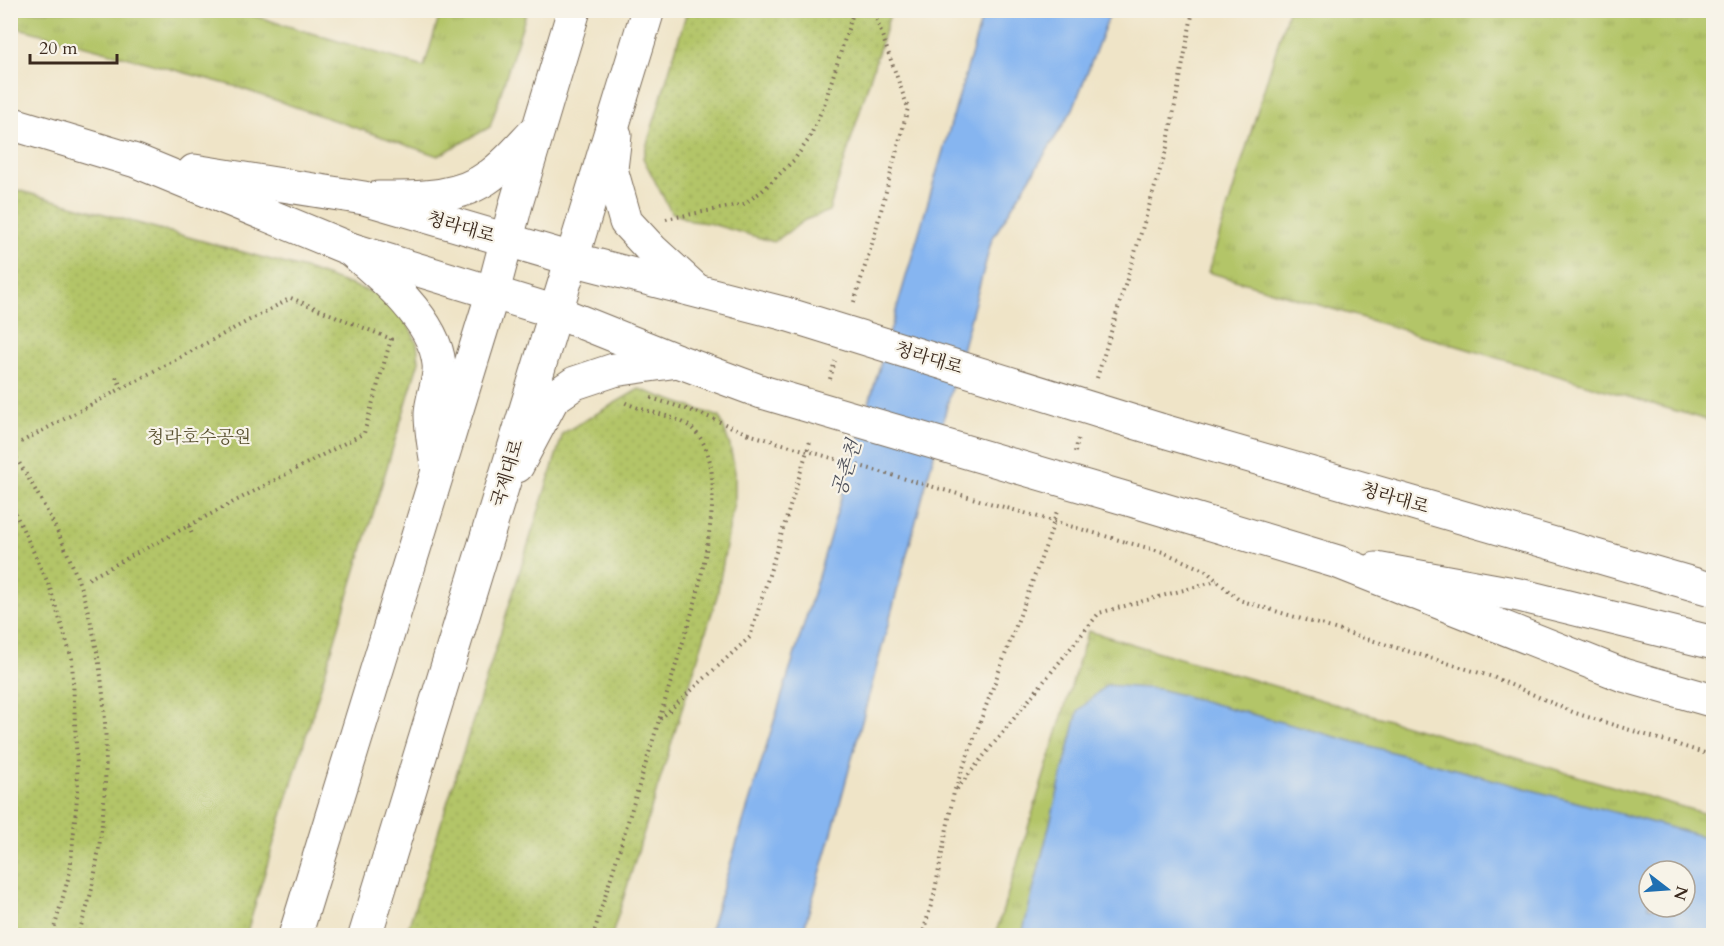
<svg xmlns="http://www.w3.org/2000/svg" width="1724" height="946" font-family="Cardo,'Noto Serif KR',serif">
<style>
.grass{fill:url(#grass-tufts);stroke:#777843;stroke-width:1.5;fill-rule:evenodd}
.park{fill:url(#park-dots);stroke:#777843;stroke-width:1.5}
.water{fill:#86b5f0;stroke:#607087;stroke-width:1.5;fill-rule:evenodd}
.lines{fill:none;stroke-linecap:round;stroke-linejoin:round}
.minor-casing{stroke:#7a6b59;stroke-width:35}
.major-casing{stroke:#7a6b59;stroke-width:35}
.path{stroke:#7a6b59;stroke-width:4;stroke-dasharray:1.5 4.5;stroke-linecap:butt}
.minor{stroke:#fff;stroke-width:33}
.major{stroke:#fff;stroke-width:33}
.major-bridge-casing{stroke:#7a6b59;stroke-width:35;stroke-linecap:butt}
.path-bridge{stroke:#7a6b59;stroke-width:4;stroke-dasharray:1.5 4.5;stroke-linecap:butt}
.major-bridge{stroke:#fff;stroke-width:33}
.labels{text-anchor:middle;stroke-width:4.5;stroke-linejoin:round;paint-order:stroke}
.street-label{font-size:18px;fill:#3b2a1e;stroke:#f7f3e8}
.park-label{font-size:18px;fill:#595130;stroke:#f7f3e8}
.water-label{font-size:20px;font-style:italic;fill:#52545d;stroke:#f7f3e8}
</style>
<defs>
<pattern id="grass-tufts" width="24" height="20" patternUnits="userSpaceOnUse" patternTransform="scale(1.5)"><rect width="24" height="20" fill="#b3c568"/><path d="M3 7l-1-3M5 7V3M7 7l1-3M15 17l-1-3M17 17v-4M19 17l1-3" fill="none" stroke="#9ba95a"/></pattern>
<pattern id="park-dots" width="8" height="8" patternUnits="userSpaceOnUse" patternTransform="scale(1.5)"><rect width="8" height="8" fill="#b3c568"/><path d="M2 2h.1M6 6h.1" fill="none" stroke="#9ba95a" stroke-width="1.8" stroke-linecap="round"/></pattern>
</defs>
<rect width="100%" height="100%" fill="#f7f3e8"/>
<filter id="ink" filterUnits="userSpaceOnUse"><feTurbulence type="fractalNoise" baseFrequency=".0167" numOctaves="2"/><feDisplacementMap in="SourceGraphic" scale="12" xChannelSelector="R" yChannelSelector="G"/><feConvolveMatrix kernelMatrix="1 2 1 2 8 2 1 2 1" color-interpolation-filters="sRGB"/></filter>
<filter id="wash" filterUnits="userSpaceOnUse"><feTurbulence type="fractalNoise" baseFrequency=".008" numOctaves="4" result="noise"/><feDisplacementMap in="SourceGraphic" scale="24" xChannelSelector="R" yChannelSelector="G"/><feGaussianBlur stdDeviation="1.35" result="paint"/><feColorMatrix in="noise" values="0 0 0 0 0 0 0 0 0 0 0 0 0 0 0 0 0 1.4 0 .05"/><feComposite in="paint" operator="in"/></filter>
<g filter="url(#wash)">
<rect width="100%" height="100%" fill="#efe4c7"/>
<g class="grass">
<polygon points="10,11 238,11 424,67 441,11 527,11 490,127 438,156 234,86 11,26"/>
<polygon points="1288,11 1713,11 1713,422 1208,272"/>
<path d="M1088 631 1713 816V935L995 936ZM1649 871H1685V907H1649Z"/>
</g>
<g class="park">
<polygon points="687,11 891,11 829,211 805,220 774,242 708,223 691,221 671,212 643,158"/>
<polygon points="10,188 308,270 374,293 398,305 417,343 419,361 246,935 11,935"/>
<polygon points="639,389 720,417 730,446 735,472 735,497 717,596 612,935 406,935 563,433"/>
</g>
<g class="water">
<polygon points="984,11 1111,11 1073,109 992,239 830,840 802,935 708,936 808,611"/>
<path d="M1106 685 1159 689 1713 839V935H1022L1078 711ZM1649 871H1685V907H1649Z"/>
</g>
</g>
<g filter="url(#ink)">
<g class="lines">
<defs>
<g id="minor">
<polyline points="615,135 611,169 626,222 652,250 696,290"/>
<path d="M378 198C416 198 458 200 491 175 508 163 523 144 538 129"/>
<path d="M350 249C381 275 435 320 439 364 441 380 431 398 431 414 431 432 435 452 438 470"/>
<polyline points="517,466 553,398 575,383 614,370 678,361"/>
<polyline points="1376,569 1519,595 1714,643"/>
</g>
<g id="major">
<polyline points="10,123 136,161 350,249 556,312 678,361 762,392"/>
<polyline points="194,171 364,198 572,259 786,314"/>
<polyline points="1160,430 1714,590"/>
<polyline points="1138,502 1338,562 1623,675 1714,701"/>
<polyline points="295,936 493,292 516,204 574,10"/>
<polyline points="365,936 648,10"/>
</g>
</defs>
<use href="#minor" class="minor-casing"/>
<use href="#major" class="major-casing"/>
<g class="path">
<polyline points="666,219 744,204 762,191 794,160 809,139 824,105 854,10"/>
<polyline points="854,302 874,237 908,108 873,10"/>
<polyline points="116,377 122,388"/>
<polyline points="1097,378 1167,147 1193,10"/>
<polyline points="830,379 835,361"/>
<polyline points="651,398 699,413 748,434"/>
<polyline points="21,442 291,298 391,339 364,433 88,579"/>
<path d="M10 448C30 480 50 514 65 548 112 650 114 775 93 883 90 901 83 918 78 936"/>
<polyline points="1075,452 1079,437"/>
<polyline points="10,502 49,585 72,659 78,787 70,872 52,936"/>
<polyline points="189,526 193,537"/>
<polyline points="1126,542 1163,552 1206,571 1239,600 1493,677 1575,713 1714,756"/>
<polyline points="660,719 750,637 811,438"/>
<polyline points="957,789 1099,613 1217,581"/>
<path d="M593 936 697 596C705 553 734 450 684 423 665 413 643 412 624 402"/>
<polyline points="922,936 934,895 954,792 1049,537 1057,511"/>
</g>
<use href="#minor" class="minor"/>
<use href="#major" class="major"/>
<defs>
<g id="major-bridge">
<polyline points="786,314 1160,430"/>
<polyline points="762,392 1138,502"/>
</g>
</defs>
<use href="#major-bridge" class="major-bridge-casing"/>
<polyline class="path-bridge" points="748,434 1126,542"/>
<use href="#major-bridge" class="major-bridge"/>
</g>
</g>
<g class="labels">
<g class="street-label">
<text transform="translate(461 227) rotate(16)" y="6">청라대로</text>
<text transform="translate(929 358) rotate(17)" y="6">청라대로</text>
<text transform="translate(507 473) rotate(-73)" y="6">국제대로</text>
<text transform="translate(1395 498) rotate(16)" y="6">청라대로</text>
</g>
<g class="park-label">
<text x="199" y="443">청라호수공원</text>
</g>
<g class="water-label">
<text transform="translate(846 468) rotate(-73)" y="7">공촌천</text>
</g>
</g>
<rect width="1724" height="946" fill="none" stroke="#f7f3e8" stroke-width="36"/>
<g transform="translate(1667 889) rotate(107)"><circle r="28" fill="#f7f3e8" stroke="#aca397" stroke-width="1.5"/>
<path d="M0-4.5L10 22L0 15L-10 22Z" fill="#1f6fb2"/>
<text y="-9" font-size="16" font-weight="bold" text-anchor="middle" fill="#3b2a1e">N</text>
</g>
<path d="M30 54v9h87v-9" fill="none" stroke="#3b2a1e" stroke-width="3"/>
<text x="39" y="54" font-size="18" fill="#3b2a1e" stroke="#f7f3e8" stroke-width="4.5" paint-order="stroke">20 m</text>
</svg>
